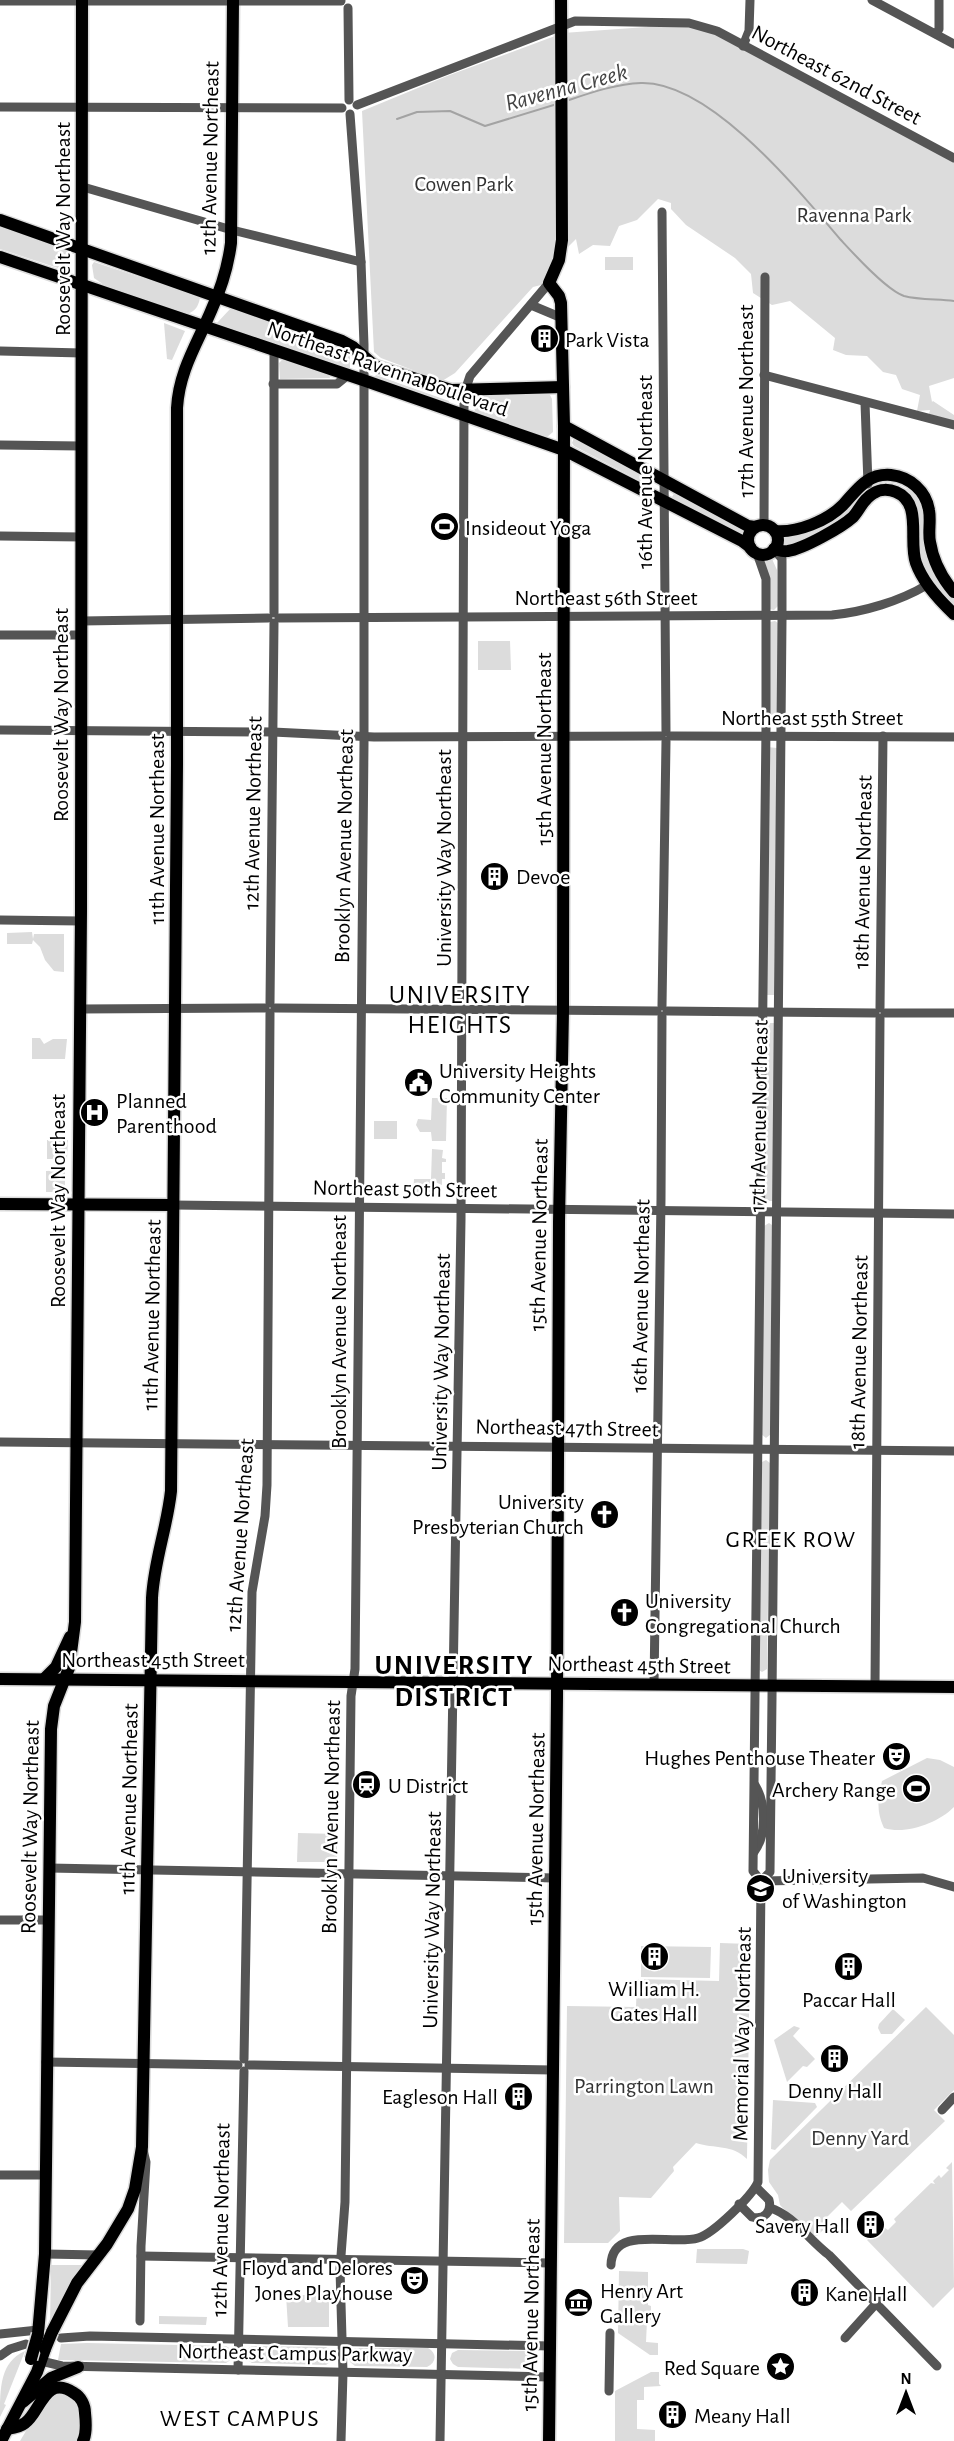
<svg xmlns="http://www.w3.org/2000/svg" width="954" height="2441" font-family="'Alegreya Sans',sans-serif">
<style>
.green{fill:#dcdcdc}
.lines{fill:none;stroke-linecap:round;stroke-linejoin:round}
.stream{stroke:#a3a3a3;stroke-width:2}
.major-casing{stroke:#dbdbdb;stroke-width:15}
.minor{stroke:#555;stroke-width:9}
.major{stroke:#000;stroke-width:12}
.major-bridge-casing{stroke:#dbdbdb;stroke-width:15;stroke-linecap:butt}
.major-bridge{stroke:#000;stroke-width:12}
.labels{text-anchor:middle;stroke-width:5;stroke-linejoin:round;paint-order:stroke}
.street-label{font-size:22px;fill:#000;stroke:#fff}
.park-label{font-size:22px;fill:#333;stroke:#fff}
.poi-label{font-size:22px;fill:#000;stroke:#fff;text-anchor:start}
.water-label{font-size:24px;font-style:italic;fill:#444;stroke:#fff}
.neighbourhood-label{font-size:24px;letter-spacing:1.5px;fill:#000;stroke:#fff}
.quarter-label{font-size:26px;letter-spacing:1.5px;fill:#000;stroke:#fff}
.district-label{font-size:28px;font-weight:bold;letter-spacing:1.5px;fill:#000;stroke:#fff}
</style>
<rect width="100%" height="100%" fill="#fff"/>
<g class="green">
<polygon points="659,23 708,29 954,159 954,378 929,386 932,402 933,401 954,415 954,421 929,414 930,410 917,411 920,395 902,389 896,375 883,372 867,356 846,355 833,350 835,338 790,301 772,305 753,293 751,274 735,258 686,225 671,209 671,203 658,199 637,220 619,226 610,246 593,245 579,254 576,239 560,255 549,283 533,287 455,373 442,381 381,358 374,352 362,111 447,76 563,33 646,27"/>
<polygon points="0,227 70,252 70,272 0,249"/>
<rect x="605" y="257" width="28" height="13"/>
<path d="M94 262 200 297C199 305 196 311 187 314L104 285 94 278 92 265Z"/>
<polygon points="231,308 327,341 350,356 350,370 216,324"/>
<polygon points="164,323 185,331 172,360 167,359"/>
<polygon points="282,360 329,375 330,378 280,379 279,363"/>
<polygon points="376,375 449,401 449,406 373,379"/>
<polygon points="549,393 552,399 553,432 547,437 480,414 475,411 473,404 477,395"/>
<polygon points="574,438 654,480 654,483 648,485 574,446 572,443"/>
<polygon points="909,487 912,488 924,507 926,532 954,597 954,609 924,572 905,494 905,490"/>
<polygon points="675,492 747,529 742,537 674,500 672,497"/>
<polygon points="858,496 860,499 841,522 786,548 780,545 778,536"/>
<polygon points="767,558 772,559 777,570 778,606 774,610 769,609 763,559"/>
<polygon points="775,621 778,623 778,723 768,723 770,622"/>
<polygon points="478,641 510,641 511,670 478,670"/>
<polygon points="767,747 777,748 774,995 765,995"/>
<polygon points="32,932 33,939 34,934 64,934 64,972 54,971 45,960 40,947 33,940 32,944 7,944 7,933"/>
<polygon points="765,1023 774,1023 774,1201 764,1201"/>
<polygon points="32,1038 40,1038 44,1044 53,1039 67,1039 65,1059 32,1059"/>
<polygon points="432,1098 447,1098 446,1141 432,1141 431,1132 420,1132 416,1125 418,1119 431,1120"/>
<rect x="374" y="1121" width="23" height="18"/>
<polygon points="47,1140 68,1140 67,1159 47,1159"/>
<polygon points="432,1149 443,1150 442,1158 446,1159 446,1162 442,1162 442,1173 445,1173 445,1179 442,1179 442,1185 433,1181 433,1194 413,1194 414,1179 431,1179"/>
<polygon points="65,1170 65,1192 46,1192 46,1171"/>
<polygon points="769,1223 772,1225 771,1434 766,1438 761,1434 764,1226"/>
<polygon points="766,1460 770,1463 767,1669 762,1672 759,1670 762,1462"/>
<path d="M927 1758 940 1760 954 1767V1807C938 1823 906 1835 884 1828 876 1811 878 1798 882 1781Z"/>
<polygon points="298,1833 337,1834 337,1862 297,1862"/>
<path d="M720 1943 750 1944 747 2159C732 2144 715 2149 696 2143L673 2167 674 2171 651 2198 619 2197 620 2231 608 2243H564L567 2006 636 2007 637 1979 719 1981Z"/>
<polygon points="641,1946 711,1947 710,1978 641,1977"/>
<polygon points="926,2007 954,2035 954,2090 934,2110 945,2121 851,2211 842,2202 826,2218 830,2223 817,2236 809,2235 780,2205 778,2195 769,2182 768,2170 770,2160"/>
<polygon points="893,2009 905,2020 892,2034 881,2034 878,2028 879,2024"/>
<polygon points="794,2026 800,2028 793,2036 815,2059 807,2067 803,2066 787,2082 774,2040"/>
<polygon points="773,2100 815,2103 817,2107 775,2150 771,2149"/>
<polygon points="952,2162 954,2287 933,2308 867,2240 873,2235 876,2237 885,2228 888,2230 896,2222 894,2219 931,2183 935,2184 933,2181 939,2175 941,2178 949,2170 946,2168"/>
<polygon points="697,2249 743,2249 749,2251 747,2264 696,2263"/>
<polygon points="51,2265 85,2265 50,2326"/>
<polygon points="619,2271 648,2272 648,2305 651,2306 651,2320 647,2321 646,2342 658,2343 658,2355 650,2355 618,2333"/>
<polygon points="286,2295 329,2295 329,2327 288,2327"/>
<polygon points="159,2316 207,2317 206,2325 159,2324"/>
<path d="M87 2343 226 2346C234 2350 234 2359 226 2363L58 2360 61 2344Z"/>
<path d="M252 2346 326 2347C334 2351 334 2360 326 2365L252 2363 247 2360C244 2354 246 2349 252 2346Z"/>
<path d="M355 2348H428C437 2353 437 2362 427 2367L355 2366 350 2362 349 2355Z"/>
<path d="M458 2350 531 2351C540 2355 540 2365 531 2369L458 2367 453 2364 450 2359 452 2353Z"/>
<path d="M25 2351 4 2404 6 2405 0 2417C0 2388 0 2362 25 2351Z"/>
<polygon points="651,2372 659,2372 659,2384 661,2386 644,2387 644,2400 637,2400 637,2429 655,2430 655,2441 615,2441 615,2391"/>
<polygon points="55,2393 65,2393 79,2403 82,2421 78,2441 20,2441 38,2411"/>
</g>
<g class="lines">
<g class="stream">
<path d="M566 101C590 93 615 84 641 83 710 81 798 190 840 239 853 253 886 290 904 296 919 300 938 299 954 301"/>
<polyline points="397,119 417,112 450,111 485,126 557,104"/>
</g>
<defs>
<g id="major">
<polyline points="0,220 342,341 353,347 375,366 451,390 563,387"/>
<polyline points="0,257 363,380 564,450 742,541 750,547"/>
<polyline points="564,426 748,526 755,527"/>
<circle cx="763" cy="540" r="15"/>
<path d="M775 531C797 533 827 521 843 505 857 490 867 473 891 475 910 477 926 491 929 510 931 521 928 532 930 542 933 561 942 578 954 592"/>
<path d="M774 549C778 550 784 552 788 551 803 549 842 527 853 517 860 509 864 498 874 493 880 489 889 489 896 492 923 503 908 541 916 563 923 583 939 600 954 614"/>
<polyline points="0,1204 173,1205"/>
<polyline points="0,1679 954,1687"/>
<polyline points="44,1679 56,1667 70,1637"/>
<path d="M52 2332 77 2283 107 2244 128 2209 135 2189 142 2147 152 1598C154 1561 167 1528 171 1491L177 765V408C179 371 197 344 211 311 221 289 228 267 231 243L233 0"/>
<polyline points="38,2334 45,2254 51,1729 54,1706 69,1668 75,1622 81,911 82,0"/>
<polyline points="23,2402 51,2378 78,2367"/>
<path d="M7 2429C13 2428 20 2427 25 2423 40 2413 45 2373 74 2393 81 2397 85 2405 85 2413 86 2422 87 2433 83 2441"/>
<polyline points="1,2441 37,2372 45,2349"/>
<polyline points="549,2441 557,1698 559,1222 563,1011 564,426 561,303 559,296 549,283 559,260 562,240 561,0"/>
</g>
</defs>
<use href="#major" class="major-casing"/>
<g class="minor">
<polyline points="872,0 954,44"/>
<polyline points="0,1 341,1"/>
<polyline points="348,8 349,100"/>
<polyline points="936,34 939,29 939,0"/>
<polyline points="743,46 749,31 750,0"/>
<polyline points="357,105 575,21 689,23 717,31 954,158"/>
<polyline points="0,107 342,108"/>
<polyline points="83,187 232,230 361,262"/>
<polyline points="662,212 666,732"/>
<polyline points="531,305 562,318"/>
<polyline points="0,351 82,353"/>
<polyline points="764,375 954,425"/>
<polyline points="273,384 337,384 348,375"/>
<polyline points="865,403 868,484"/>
<polyline points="0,445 81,446"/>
<polyline points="764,525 765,277"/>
<polyline points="0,536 82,537"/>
<polyline points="274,613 274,350"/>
<path d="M279 618 832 615C864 612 900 601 927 585"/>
<polyline points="82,621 268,618"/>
<polyline points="0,635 82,635"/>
<polyline points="0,730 273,732 374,737 661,736"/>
<polyline points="671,736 954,737"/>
<polyline points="0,920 81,921"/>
<polyline points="270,1003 274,623"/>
<polyline points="662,1006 666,741"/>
<polyline points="275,1008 657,1011"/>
<polyline points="880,1008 883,736"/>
<polyline points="80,1009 265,1008"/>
<polyline points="667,1011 875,1013"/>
<polyline points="885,1013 954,1013"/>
<polyline points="173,1205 954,1214"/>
<polyline points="0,1442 954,1451"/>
<polyline points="654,1685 661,1199 662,1016"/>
<polyline points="875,1686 880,1018"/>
<path d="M754 1852C767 1835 766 1803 755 1785"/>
<polyline points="49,1868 555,1878"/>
<polyline points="761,1881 770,1872 772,1698 782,620 782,559 774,549"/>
<polyline points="761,1881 923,1878 954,1887"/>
<polyline points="0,1920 48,1920"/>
<polyline points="244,2059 252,1592 265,1516 267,1485 270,1013"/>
<polyline points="46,2062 238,2065"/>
<polyline points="249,2065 553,2070"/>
<polyline points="942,2110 954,2097"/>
<polyline points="0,2175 44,2175"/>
<path d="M739 2204 752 2217C764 2220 772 2212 769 2200L756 2187"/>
<path d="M770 2208C792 2214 810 2241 829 2255L937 2366"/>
<polyline points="45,2254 99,2255"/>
<polyline points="141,2256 551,2263"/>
<path d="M611 2265C612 2224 672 2246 698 2238 713 2234 752 2196 758 2182L761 1881 753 1871 766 727V579L757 553"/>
<polyline points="140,2321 141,2246 146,2162 143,2150"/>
<polyline points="0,2334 38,2330"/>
<polyline points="61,2338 90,2336 550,2346"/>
<polyline points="845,2338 882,2297"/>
<polyline points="0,2356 10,2349 26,2344"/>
<polyline points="41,2361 62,2366 550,2377"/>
<polyline points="238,2370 244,2071"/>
<polyline points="609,2391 610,2333"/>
<polyline points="341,2441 343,2373 340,2269 345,2202 351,1696 355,1669 364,744 364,345 361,262 350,114"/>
<polyline points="440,2441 461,1220 464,403 465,391 470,376 549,283"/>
</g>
<use href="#major" class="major"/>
<defs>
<g id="major-bridge">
<polyline points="45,2349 52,2332"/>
<polyline points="31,2359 38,2334"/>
</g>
</defs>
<use href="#major-bridge" class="major-bridge-casing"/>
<use href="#major-bridge" class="major-bridge"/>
</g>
<defs>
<symbol id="building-disc" viewBox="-11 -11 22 22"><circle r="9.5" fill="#000" stroke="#fff"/><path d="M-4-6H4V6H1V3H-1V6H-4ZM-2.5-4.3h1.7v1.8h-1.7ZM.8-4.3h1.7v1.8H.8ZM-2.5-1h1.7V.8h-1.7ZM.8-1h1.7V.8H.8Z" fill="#fff"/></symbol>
<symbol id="stadium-disc" viewBox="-11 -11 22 22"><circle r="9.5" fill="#000" stroke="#fff"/><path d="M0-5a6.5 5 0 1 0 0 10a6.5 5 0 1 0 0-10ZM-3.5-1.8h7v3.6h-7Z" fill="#fff"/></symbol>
<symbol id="civic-disc" viewBox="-11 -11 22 22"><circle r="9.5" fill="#000" stroke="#fff"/><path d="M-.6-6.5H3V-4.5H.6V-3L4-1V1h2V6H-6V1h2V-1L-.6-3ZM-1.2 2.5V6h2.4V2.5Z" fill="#fff"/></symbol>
<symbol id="hospital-disc" viewBox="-11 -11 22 22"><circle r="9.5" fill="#000" stroke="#fff"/><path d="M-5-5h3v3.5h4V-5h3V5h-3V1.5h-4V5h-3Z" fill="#fff"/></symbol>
<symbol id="church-disc" viewBox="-11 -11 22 22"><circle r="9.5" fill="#000" stroke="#fff"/><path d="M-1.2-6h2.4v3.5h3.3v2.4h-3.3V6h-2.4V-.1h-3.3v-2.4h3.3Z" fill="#fff"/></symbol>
<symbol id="theatre-disc" viewBox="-11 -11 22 22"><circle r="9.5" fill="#000" stroke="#fff"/><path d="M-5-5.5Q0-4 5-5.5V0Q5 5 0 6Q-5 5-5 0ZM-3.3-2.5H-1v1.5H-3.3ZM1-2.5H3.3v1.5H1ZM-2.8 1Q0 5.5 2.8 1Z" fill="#fff"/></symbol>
<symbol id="station-disc" viewBox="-11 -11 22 22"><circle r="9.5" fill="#000" stroke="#fff"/><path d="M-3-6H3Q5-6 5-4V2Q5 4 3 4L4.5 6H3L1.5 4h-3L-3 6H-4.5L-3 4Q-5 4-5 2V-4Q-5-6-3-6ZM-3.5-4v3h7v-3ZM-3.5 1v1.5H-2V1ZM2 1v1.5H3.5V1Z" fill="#fff"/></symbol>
<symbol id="university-disc" viewBox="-11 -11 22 22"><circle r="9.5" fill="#000" stroke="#fff"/><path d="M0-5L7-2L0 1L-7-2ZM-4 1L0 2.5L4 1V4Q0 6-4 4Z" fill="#fff"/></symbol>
<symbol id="museum-disc" viewBox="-11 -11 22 22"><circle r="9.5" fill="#000" stroke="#fff"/><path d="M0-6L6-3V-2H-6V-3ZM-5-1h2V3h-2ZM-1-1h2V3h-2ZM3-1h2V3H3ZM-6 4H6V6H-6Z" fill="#fff"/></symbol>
<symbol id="sight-disc" viewBox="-11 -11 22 22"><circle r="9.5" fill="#000" stroke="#fff"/><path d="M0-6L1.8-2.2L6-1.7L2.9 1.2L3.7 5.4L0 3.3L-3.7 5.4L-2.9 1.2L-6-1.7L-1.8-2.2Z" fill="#fff"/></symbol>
</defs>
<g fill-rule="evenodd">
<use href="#building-disc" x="528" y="322" width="33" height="33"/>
<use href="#stadium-disc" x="428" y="510" width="33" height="33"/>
<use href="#building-disc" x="478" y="860" width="33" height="33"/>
<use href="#civic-disc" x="402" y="1066" width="33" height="33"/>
<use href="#hospital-disc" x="78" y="1096" width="33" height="33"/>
<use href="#church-disc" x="588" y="1498" width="33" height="33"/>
<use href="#church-disc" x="608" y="1596" width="33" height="33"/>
<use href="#theatre-disc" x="880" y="1740" width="33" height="33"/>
<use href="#station-disc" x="350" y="1768" width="33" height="33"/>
<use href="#stadium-disc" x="900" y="1772" width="33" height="33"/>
<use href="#university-disc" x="744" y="1872" width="33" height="33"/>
<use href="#building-disc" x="638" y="1940" width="33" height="33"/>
<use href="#building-disc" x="832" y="1950" width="33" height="33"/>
<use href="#building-disc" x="818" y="2042" width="33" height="33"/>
<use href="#building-disc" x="502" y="2080" width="33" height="33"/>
<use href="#building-disc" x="854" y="2208" width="33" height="33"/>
<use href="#theatre-disc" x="398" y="2264" width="33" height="33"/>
<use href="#building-disc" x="788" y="2276" width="33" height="33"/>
<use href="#museum-disc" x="562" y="2286" width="33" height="33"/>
<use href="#sight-disc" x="764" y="2350" width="33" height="33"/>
<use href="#building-disc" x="656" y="2398" width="33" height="33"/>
</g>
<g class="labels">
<g class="street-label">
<text transform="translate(837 74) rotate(28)" y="8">Northeast 62nd Street</text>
<text transform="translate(209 158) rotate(-89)" y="8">12th Avenue Northeast</text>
<text transform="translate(62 229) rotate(-90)" y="8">Roosevelt Way Northeast</text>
<text transform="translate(388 368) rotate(19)" y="8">Northeast Ravenna Boulevard</text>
<text transform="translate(745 401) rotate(-90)" y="8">17th Avenue Northeast</text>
<text transform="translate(644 472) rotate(-90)" y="8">16th Avenue Northeast</text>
<text x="606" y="605">Northeast 56th Street</text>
<text transform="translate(60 715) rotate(-90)" y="8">Roosevelt Way Northeast</text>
<text x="812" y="725">Northeast 55th Street</text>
<text transform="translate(543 749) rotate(-90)" y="8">15th Avenue Northeast</text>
<text transform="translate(252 813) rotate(-89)" y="8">12th Avenue Northeast</text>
<text transform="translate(156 829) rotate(-90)" y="8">11th Avenue Northeast</text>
<text transform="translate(343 846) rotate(-89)" y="8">Brooklyn Avenue Northeast</text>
<text transform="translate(443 858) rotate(-90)" y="8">University Way Northeast</text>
<text transform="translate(862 872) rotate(-89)" y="8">18th Avenue Northeast</text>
<text transform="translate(758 1116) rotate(-89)" y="8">17th Avenue Northeast</text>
<text transform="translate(405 1188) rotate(1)" y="8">Northeast 50th Street</text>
<text transform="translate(57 1201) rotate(-90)" y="8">Roosevelt Way Northeast</text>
<text transform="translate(538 1235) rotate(-89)" y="8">15th Avenue Northeast</text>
<text transform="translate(640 1296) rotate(-89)" y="8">16th Avenue Northeast</text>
<text transform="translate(151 1315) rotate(-89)" y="8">11th Avenue Northeast</text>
<text transform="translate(338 1332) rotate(-90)" y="8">Brooklyn Avenue Northeast</text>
<text transform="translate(858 1352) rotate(-89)" y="8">18th Avenue Northeast</text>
<text transform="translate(440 1362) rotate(-89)" y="8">University Way Northeast</text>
<text transform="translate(567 1427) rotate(1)" y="8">Northeast 47th Street</text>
<text transform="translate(239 1535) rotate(-86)" y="8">12th Avenue Northeast</text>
<text x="153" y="1667">Northeast 45th Street</text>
<text transform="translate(639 1664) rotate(1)" y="8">Northeast 45th Street</text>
<text transform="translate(128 1799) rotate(-89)" y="8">11th Avenue Northeast</text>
<text transform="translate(330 1817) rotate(-89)" y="8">Brooklyn Avenue Northeast</text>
<text transform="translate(29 1827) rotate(-89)" y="8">Roosevelt Way Northeast</text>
<text transform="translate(535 1829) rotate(-89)" y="8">15th Avenue Northeast</text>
<text transform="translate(431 1920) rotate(-89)" y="8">University Way Northeast</text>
<text transform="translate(741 2034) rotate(-89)" y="8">Memorial Way Northeast</text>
<text transform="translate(220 2220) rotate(-89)" y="8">12th Avenue Northeast</text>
<text transform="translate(530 2315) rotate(-89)" y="8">15th Avenue Northeast</text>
<text transform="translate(295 2352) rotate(1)" y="8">Northeast Campus Parkway</text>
</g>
<g class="park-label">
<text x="464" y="191">Cowen Park</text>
<text x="854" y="222">Ravenna Park</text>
<text x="644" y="2093">Parrington Lawn</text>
<text x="860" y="2145">Denny Yard</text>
</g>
<g class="poi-label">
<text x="565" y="347">Park Vista</text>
<text x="465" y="535">Insideout Yoga</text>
<text x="516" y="884">Devoe</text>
<text x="439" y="1078">University Heights<tspan x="439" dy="25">Community Center</tspan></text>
<text x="116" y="1108">Planned<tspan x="116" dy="25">Parenthood</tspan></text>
<text x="584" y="1509" text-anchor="end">University<tspan x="584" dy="25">Presbyterian Church</tspan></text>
<text x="645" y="1608">University<tspan x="645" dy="25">Congregational Church</tspan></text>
<text x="875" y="1765" text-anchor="end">Hughes Penthouse Theater</text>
<text x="388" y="1793">U District</text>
<text x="896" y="1797" text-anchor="end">Archery Range</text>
<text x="782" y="1883">University<tspan x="782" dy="25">of Washington</tspan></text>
<text x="654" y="1996" text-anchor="middle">William H.<tspan x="654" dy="25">Gates Hall</tspan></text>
<text x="849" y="2007" text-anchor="middle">Paccar Hall</text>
<text x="835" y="2098" text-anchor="middle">Denny Hall</text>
<text x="498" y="2104" text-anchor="end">Eagleson Hall</text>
<text x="850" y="2233" text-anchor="end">Savery Hall</text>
<text x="393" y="2275" text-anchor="end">Floyd and Delores<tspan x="393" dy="25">Jones Playhouse</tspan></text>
<text x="600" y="2298">Henry Art<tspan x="600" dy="25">Gallery</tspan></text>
<text x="825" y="2301">Kane Hall</text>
<text x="760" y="2375" text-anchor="end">Red Square</text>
<text x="694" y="2423">Meany Hall</text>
</g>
<g class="water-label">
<text transform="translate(566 87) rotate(-15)" y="8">Ravenna Creek</text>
</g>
<g class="neighbourhood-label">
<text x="791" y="1547">GREEK ROW</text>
<text x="240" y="2426">WEST CAMPUS</text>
</g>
<g class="quarter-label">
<text x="460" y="1003">UNIVERSITY<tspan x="460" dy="30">HEIGHTS</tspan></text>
</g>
<g class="district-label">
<text x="454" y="1674">UNIVERSITY<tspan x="454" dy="32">DISTRICT</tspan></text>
</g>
</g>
<g transform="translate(906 2393)" stroke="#ffffff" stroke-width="4.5" paint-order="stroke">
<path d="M0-4.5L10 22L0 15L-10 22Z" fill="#000000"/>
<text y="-9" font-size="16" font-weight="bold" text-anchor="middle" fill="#000000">N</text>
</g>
</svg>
